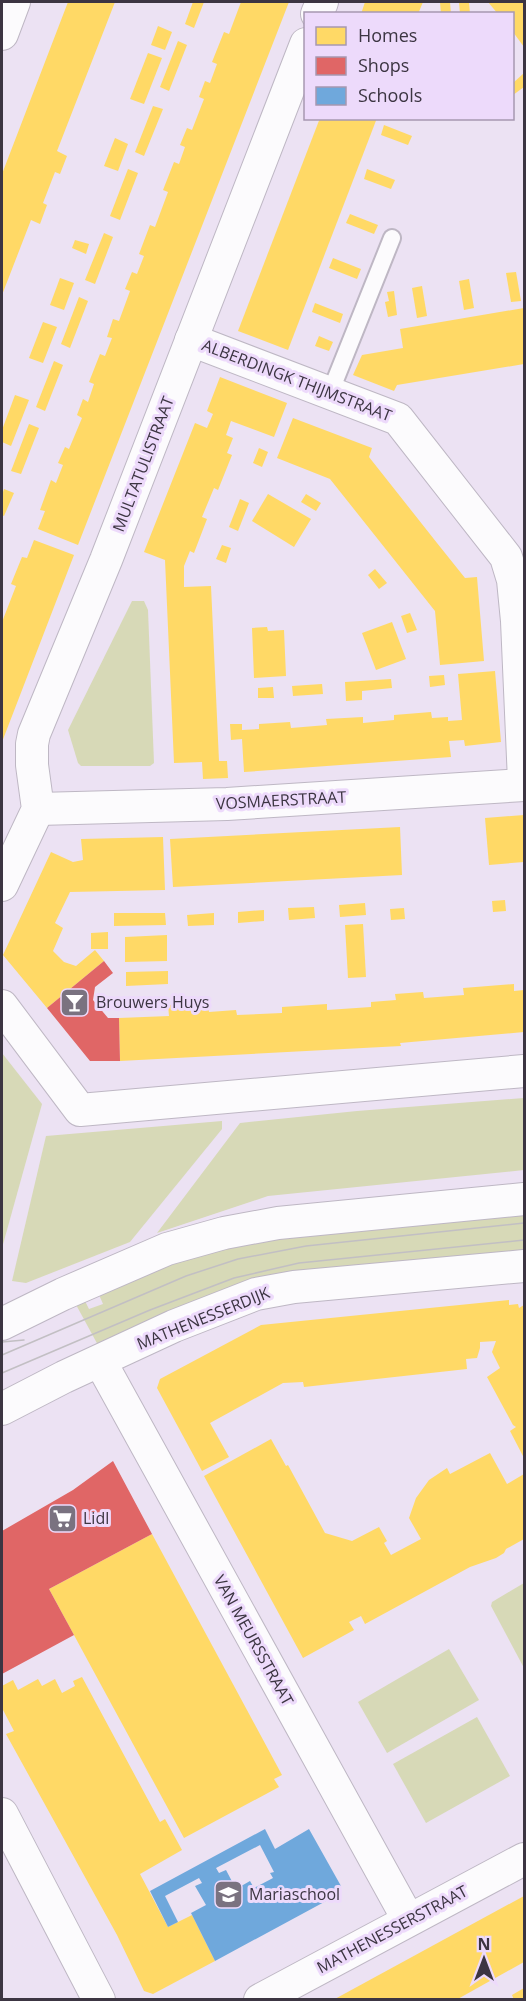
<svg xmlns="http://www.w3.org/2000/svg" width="526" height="2001" font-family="'Open Sans',sans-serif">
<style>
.green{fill:#d7d9b7}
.homes{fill:#ffd966}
.shops{fill:#e06666}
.schools{fill:#6fa8dc;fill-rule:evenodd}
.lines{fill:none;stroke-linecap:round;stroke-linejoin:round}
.lane-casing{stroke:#beb7c4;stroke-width:20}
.street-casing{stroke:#beb7c4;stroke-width:34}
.lane{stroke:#fcfbfd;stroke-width:16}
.street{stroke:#fcfbfd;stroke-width:32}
.tram{stroke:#c2bfc3;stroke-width:1.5}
.labels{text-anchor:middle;stroke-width:6;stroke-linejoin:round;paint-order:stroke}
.street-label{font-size:16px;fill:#3c3542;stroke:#eddafb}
.poi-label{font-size:16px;fill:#3c3542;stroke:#eddafb;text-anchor:start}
</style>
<rect width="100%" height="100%" fill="#ece2f3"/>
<g class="green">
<polygon points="132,601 144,601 148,610 154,763 150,766 81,766 78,763 68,730"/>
<polygon points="2,1053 42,1104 2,1248"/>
<polygon points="524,1098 524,1170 268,1196 157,1233 240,1123 357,1111"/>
<polygon points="222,1121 222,1129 130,1242 26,1283 12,1281 46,1136"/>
<polygon points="524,1209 524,1254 282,1277 99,1347 74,1301 83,1297 89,1309 103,1304 97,1290 218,1245"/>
<polygon points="524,1583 524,1668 491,1606 492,1602"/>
<polygon points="449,1649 479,1700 387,1753 358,1702"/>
<polygon points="477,1717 510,1776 426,1823 393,1764"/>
</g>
<g class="homes">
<polygon points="68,2 115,2 57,151 67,156 60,174 55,172 43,203 47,205 40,224 31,220 2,295 2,174"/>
<polygon points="193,2 204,2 194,28 185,24"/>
<polygon points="241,2 289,2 78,545 38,529 45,511 40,510 51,480 56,483 63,465 58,463 65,447 69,449 82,418 77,415 83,399 88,402 94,384 89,382 100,354 105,356 112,338 107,337 113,319 119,321 130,291 125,289 132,272 137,274 144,256 139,254 150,225 155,227 168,192 163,190 174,162 179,164 185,147 180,145 187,128 192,130 204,99 199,97 205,81 210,83 217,64 212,62 224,32 229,34"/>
<polygon points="365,2 423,2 418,14 361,14"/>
<polygon points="440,2 450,2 451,14 441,14"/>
<polygon points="459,2 469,2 470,14 460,14"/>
<polygon points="488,2 524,2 524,47 513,32 513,14 498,14"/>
<polygon points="158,26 172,32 165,50 151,45"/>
<polygon points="178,41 187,45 169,91 160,87"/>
<polygon points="148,53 162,58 144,104 130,99"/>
<polygon points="524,73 524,87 513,95 513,83"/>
<polygon points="153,106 163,109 144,156 135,152"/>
<polygon points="320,118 377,118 288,350 238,331"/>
<polygon points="384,125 412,136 408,145 381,135"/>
<polygon points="115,138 128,144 118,171 104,166"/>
<polygon points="128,169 138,173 120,220 110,216"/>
<polygon points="367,169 395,180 391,189 364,179"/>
<polygon points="350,214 378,225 374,234 346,223"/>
<polygon points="104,233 113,237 95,284 85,280"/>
<polygon points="75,240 89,244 86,254 72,248"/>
<polygon points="333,258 361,269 357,279 329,268"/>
<polygon points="516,272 521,301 511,302 506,273"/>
<polygon points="60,278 74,283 64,310 50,305"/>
<polygon points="469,279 474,308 464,310 459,281"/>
<polygon points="422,286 427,316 417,318 412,288"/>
<polygon points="394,291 397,315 388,317 385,302 389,301 387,292"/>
<polygon points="79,297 88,301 70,348 61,344"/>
<polygon points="315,303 343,314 340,323 312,312"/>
<polygon points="524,308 524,364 397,385 394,391 353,375 362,355 403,348 400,329"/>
<polygon points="43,322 57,327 43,363 29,358"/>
<polygon points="319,336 333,342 329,351 315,346"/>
<polygon points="54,361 63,365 45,411 36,407"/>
<polygon points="220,377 287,403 274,437 231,421 226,435 233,438 227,453 232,455 218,490 214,488 202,517 207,519 194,553 190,551 184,566 184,587 211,586 219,761 227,761 228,778 203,779 202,762 174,763 165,560 144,552 195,423 207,428 213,414 207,411"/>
<polygon points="15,395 29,400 11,446 2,442 2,430"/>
<polygon points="293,418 372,448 369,457 437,543 465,578 477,577 484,661 440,665 435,611 330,479 277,458"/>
<polygon points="29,424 39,428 21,474 11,471"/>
<polygon points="259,448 268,452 262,467 253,463"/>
<polygon points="4,489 14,493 4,516 2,515 2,495"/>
<polygon points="268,494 311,519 294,547 252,521"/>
<polygon points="306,494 321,503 316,511 301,502"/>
<polygon points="240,499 249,503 238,531 229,527"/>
<polygon points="34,540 74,555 2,742 2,622 16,586 11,584 22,557 27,558"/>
<polygon points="222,545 231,548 226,563 216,559"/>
<polygon points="375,569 387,583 379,589 368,575"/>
<polygon points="410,613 417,630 407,633 401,616"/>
<polygon points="392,622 406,659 376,670 362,633"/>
<polygon points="267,627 268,631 284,630 286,676 254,678 252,628"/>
<polygon points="495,671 501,742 465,746 464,740 449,741 451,757 244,772 242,739 231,740 230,724 242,724 242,730 259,729 259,724 290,722 291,728 327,725 326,719 363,717 363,723 394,720 394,715 431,712 432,718 448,717 448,721 462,720 458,674"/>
<polygon points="444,675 445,685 430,687 429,676"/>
<polygon points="391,679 392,688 362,691 362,700 346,701 345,682"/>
<polygon points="322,684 323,694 293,696 292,686"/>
<polygon points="273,687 274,698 258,698 258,688"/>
<polygon points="524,815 524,862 489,865 485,818"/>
<polygon points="400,827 402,875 173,887 170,839"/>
<polygon points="163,837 165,890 70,892 55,923 63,928 53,951 64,962 76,966 95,950 104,961 47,1008 3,955 51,852 73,862 83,860 81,839"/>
<polygon points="505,900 506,911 493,912 492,901"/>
<polygon points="365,903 366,915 340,917 339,905"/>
<polygon points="314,907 315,918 289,920 288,908"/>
<polygon points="404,908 405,919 391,920 390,909"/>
<polygon points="264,910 264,921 238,923 238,912"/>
<polygon points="114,913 165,913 166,925 114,926"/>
<polygon points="214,913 214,925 188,926 187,915"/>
<polygon points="363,924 366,977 348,978 345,925"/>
<polygon points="108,932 108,949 91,949 91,933"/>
<polygon points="167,935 167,961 125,962 125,937"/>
<polygon points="168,971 168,984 126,986 126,972"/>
<polygon points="514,984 514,991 524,990 524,1032 400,1043 401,1046 120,1061 119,1018 169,1016 168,1005 208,1004 209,1012 236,1010 237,1015 282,1013 282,1007 327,1004 327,1010 371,1007 371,1002 396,1000 395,994 423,992 424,998 464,995 463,988"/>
<polygon points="509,1300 509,1305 518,1304 519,1308 524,1305 524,1458 510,1431 516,1427 513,1425 487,1377 500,1368 492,1352 496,1341 480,1342 480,1348 477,1358 466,1359 467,1369 304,1387 303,1382 283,1383 210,1423 229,1457 202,1471 157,1388 160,1379 261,1325"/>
<polygon points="271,1439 286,1466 288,1465 325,1533 352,1541 379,1527 387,1541 384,1543 391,1555 421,1539 409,1518 416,1498 429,1480 447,1468 450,1474 490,1453 507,1484 524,1474 524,1539 506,1549 504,1553 496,1558 470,1567 365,1624 361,1616 349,1622 354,1630 303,1658 204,1476"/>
<polygon points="152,1534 282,1775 274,1779 279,1787 184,1838 49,1589"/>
<polygon points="82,1677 160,1822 165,1819 182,1850 140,1874 168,1927 192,1915 215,1961 153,1994 144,1991 117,1935 6,1734 14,1731 2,1708 2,1686 13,1680 18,1690 38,1679 42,1686 55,1679 62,1693 75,1686 73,1681"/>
<polygon points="524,1896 524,1962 456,2000 333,2000"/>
<polygon points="524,1988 524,2000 514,2000 512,1995"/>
</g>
<g class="shops">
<polygon points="104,961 113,973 95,987 93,1000 108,1018 119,1018 120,1061 90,1061 47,1008"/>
<polygon points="113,1461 152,1534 49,1589 74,1635 2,1674 2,1531 73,1490"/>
</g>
<path class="schools" d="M265 1829 275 1849 309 1829 341 1886 339 1894 215 1961 191 1913 206 1905 195 1886 202 1883 199 1878 165 1896 178 1922 168 1927 150 1891ZM260 1845 274 1872 270 1873 273 1878 254 1888 250 1881 236 1889 226 1870 219 1873 216 1868Z"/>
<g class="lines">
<defs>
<polyline id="lane" points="330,393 392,238"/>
<g id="street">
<polyline points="317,14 322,2"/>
<polyline points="2,34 14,2"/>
<polyline points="191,340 398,419 506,557 513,580 517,621 524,781"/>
<polyline points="38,809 227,804 524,785"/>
<polyline points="2,885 38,809 32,765 32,744 34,734 106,560 306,44"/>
<polyline points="2,1006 80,1110 524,1071"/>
<polyline points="2,1324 63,1294 167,1249 224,1233 278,1223 524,1199"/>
<polyline points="100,1361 408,1919"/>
<polyline points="2,1409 64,1377 174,1326 256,1294 294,1287 524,1266"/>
<polyline points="2,1814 99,2000"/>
<polyline points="260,2000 524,1859"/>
</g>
</defs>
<use href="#lane" class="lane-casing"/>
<use href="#street" class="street-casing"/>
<use href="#lane" class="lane"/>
<use href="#street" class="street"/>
<g class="tram">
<polyline points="2,1342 24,1340"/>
<polyline points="2,1355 186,1276 238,1259 306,1246 524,1223"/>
<polyline points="2,1373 150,1310 234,1278 299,1263 524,1240"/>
</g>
</g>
<defs>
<symbol id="bar-square" viewBox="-11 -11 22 22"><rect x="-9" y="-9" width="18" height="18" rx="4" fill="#7a7280" stroke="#eddafb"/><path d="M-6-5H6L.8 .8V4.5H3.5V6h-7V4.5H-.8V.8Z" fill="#fff"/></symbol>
<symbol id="supermarket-square" viewBox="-11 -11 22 22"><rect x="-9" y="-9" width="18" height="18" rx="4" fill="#7a7280" stroke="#eddafb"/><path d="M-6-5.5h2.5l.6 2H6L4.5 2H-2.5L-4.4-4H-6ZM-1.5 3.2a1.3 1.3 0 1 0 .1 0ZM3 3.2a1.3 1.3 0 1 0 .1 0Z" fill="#fff"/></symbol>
<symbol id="school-square" viewBox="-11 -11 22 22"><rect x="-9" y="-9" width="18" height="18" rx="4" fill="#7a7280" stroke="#eddafb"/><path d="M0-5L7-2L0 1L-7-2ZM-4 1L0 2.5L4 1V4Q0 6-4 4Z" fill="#fff"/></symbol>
</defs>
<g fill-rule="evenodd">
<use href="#bar-square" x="58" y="986" width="33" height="33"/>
<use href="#supermarket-square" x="46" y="1502" width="33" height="33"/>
<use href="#school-square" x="212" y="1878" width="33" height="33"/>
</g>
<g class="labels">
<g class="street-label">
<text transform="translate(297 380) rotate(21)" y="6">ALBERDINGK THIJMSTRAAT</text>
<text transform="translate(143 464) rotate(-69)" y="6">MULTATULISTRAAT</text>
<text transform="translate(281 800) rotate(-3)" y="6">VOSMAERSTRAAT</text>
<text transform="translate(203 1318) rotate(-22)" y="6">MATHENESSERDIJK</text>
<text transform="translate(254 1640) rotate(61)" y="6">VAN MEURSSTRAAT</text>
<text transform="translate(392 1929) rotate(-28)" y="6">MATHENESSERSTRAAT</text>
</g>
<g class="poi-label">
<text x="96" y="1008">Brouwers Huys</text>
<text x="83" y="1524">Lidl</text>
<text x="249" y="1900">Mariaschool</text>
</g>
</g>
<rect width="526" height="2001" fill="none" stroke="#3c3542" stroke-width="6"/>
<rect x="304" y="12" width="210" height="108" fill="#eddafb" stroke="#a698b1" stroke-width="1.5"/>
<rect x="316" y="27" width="30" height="18" fill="#ffd966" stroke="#a698b1" stroke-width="1.5"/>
<text x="358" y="42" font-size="18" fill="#3c3542">Homes</text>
<rect x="316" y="57" width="30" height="18" fill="#e06666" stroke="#a698b1" stroke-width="1.5"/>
<text x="358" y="72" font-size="18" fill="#3c3542">Shops</text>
<rect x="316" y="87" width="30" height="18" fill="#6fa8dc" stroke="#a698b1" stroke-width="1.5"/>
<text x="358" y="102" font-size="18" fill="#3c3542">Schools</text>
<g transform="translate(484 1959)" stroke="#eddafb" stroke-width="4.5" paint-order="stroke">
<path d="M0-4.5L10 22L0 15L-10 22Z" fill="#3c3542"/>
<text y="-9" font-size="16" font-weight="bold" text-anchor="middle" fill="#3c3542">N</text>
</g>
</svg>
